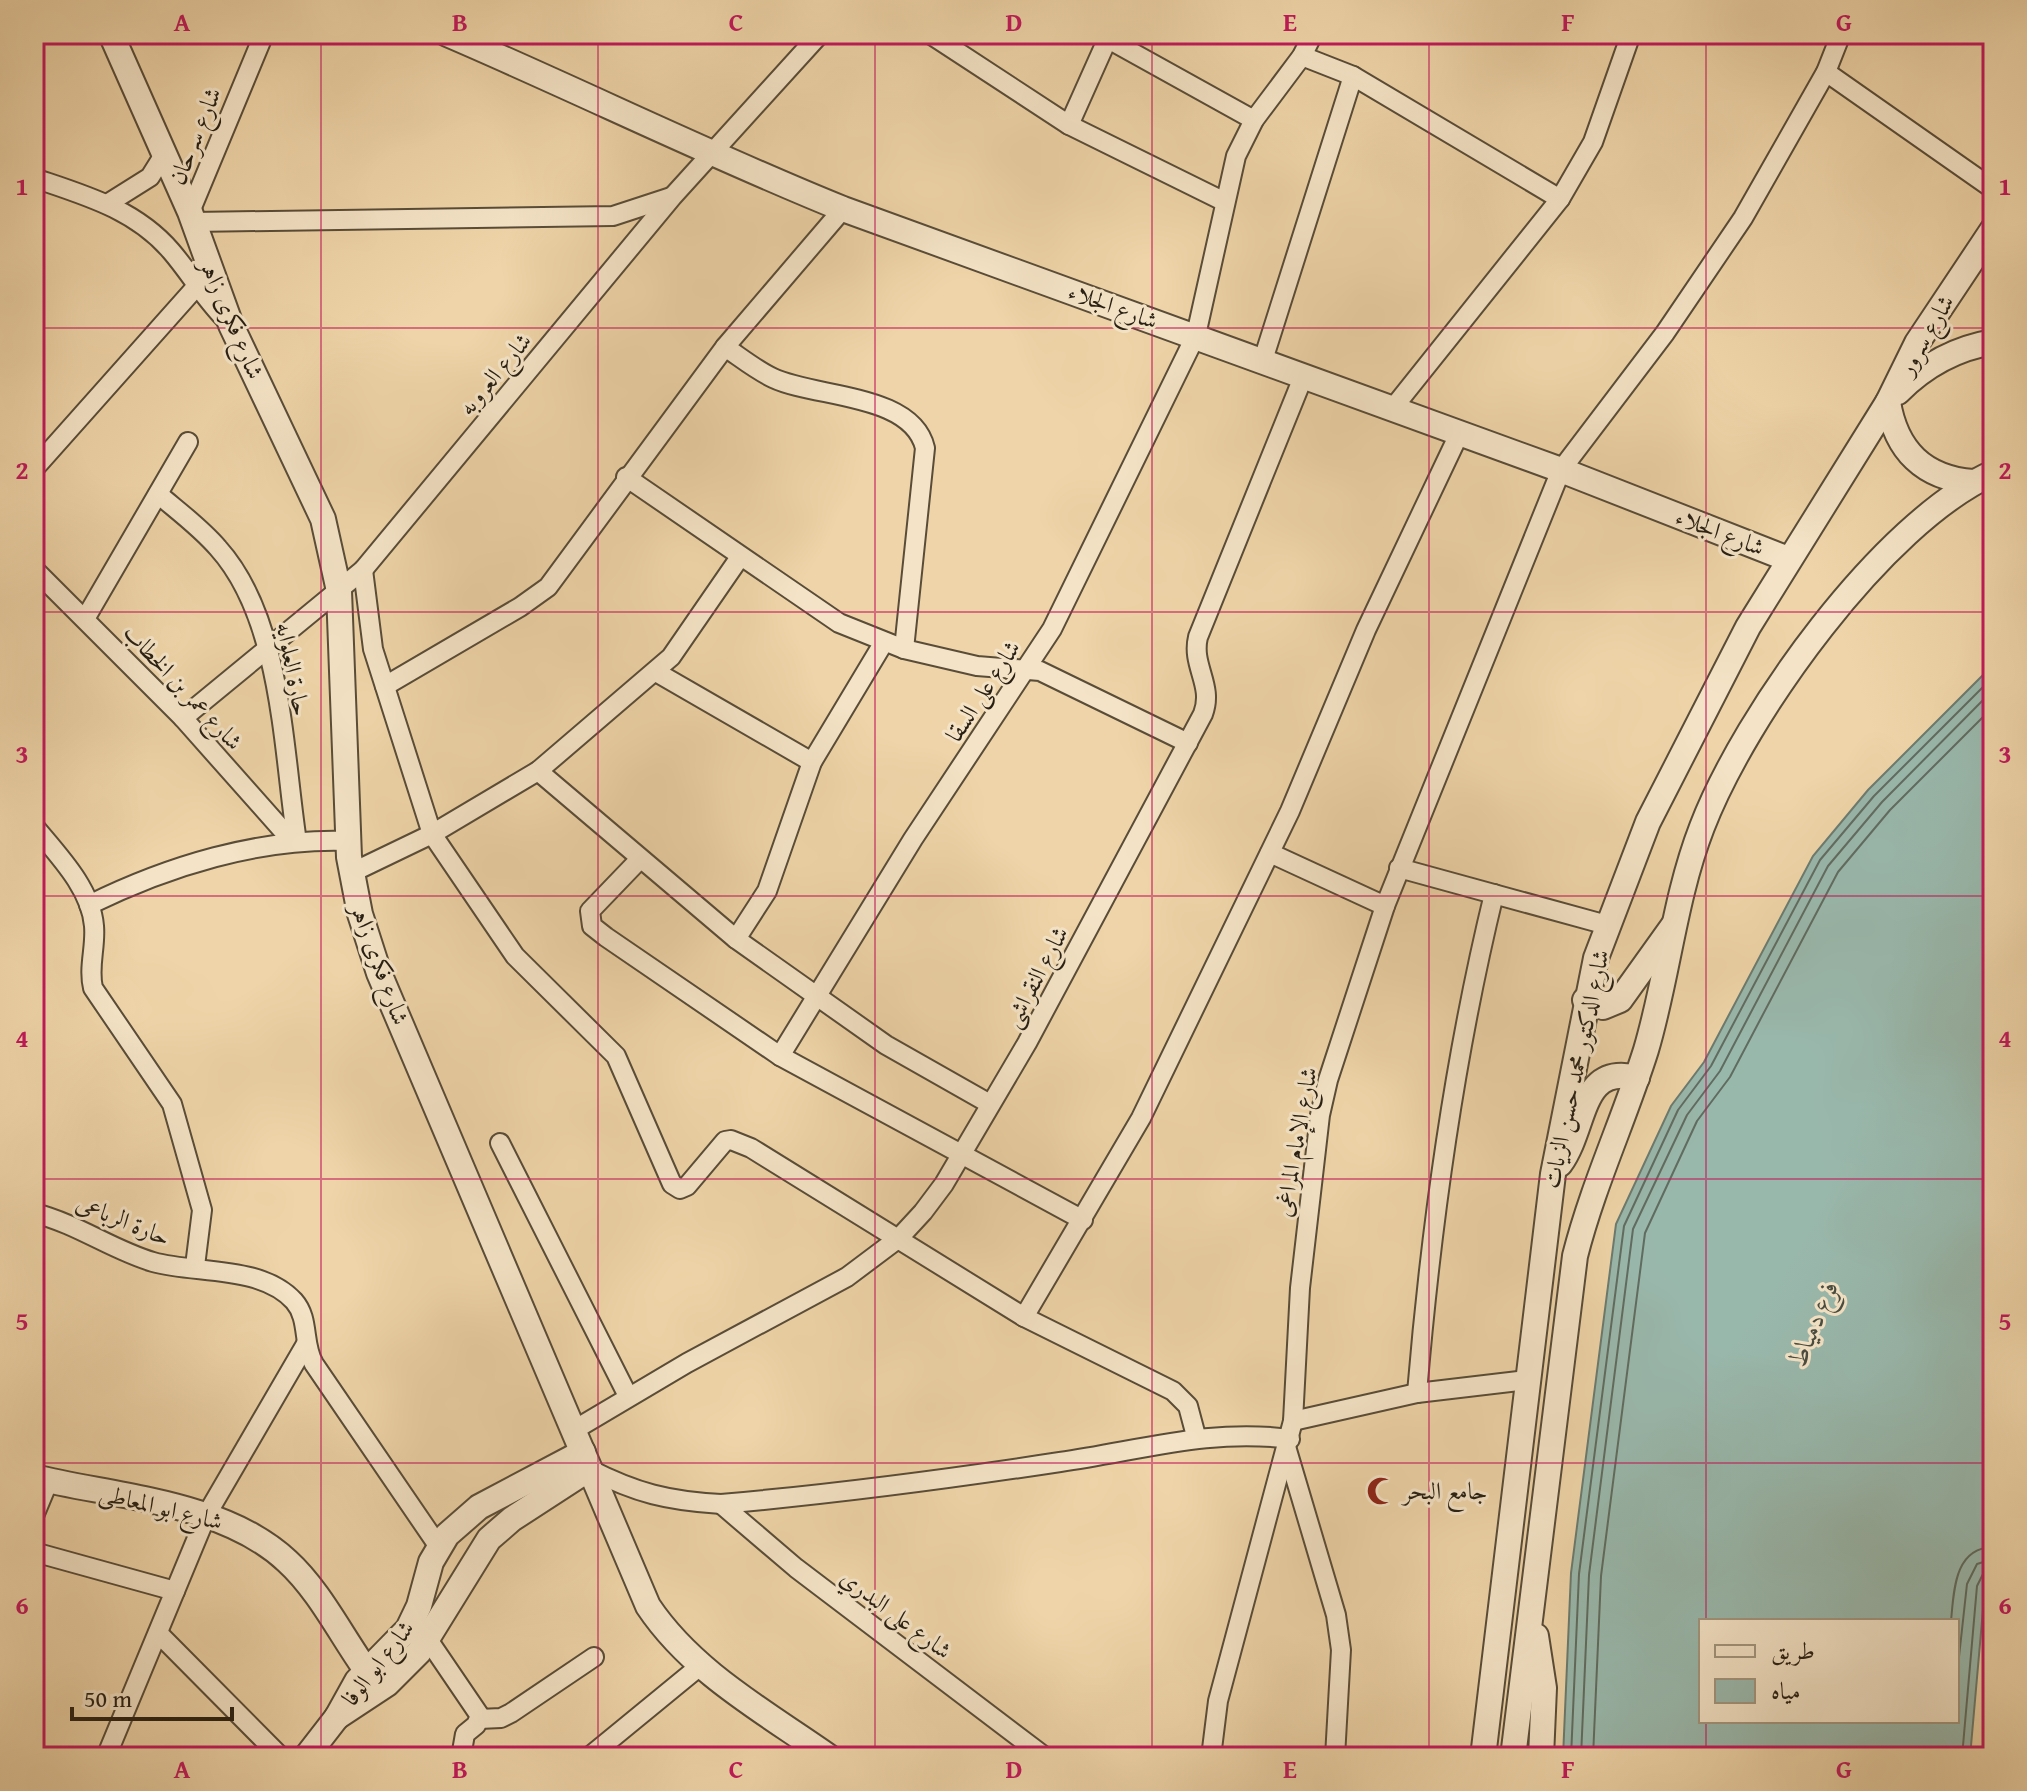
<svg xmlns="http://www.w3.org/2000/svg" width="2027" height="1791" font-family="'Gentium Book Plus',Amiri,serif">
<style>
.water{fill:#99b8ac;stroke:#6b7b6f;stroke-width:2;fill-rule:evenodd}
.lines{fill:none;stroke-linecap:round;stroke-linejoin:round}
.shore{stroke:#606c60;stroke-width:2}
.minor-casing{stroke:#594c38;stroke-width:22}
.tertiary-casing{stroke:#594c38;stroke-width:28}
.minor{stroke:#f4e3c6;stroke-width:18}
.tertiary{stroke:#f4e3c6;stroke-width:24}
.grid{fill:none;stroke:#c2185b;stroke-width:2;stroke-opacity:0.55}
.labels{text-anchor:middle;stroke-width:6;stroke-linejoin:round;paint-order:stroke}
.street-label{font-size:24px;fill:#271f13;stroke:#f4e3c6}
.poi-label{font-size:24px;fill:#271f13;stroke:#f4e3c6;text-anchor:start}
.water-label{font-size:26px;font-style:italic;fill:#494d41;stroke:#f4e3c6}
.neatline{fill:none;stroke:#c2185b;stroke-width:3}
.grid-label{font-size:26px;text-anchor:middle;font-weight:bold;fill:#c2185b}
</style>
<rect width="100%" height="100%" fill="#eed4a8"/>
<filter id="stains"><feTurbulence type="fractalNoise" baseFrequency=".0025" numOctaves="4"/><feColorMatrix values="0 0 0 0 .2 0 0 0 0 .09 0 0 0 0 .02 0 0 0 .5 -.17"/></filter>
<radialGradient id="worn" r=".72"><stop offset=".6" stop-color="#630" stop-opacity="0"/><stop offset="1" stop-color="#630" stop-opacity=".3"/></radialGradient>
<path class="water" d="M1993 665V1570L1985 1587 1970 1757H1563L1571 1573 1616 1224 1671 1106 1704 1062 1813 856 1868 790ZM1701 1621H1957V1721H1701Z"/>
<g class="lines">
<g class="shore">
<path d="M1951 1621C1954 1591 1954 1548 1993 1547"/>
<polyline points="1957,1675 1967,1584 1977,1564 1993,1559"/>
<polyline points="1571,1757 1579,1574 1624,1226 1678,1110 1711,1066 1820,860 1874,796 1993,677"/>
<polyline points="1581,1757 1589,1575 1633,1229 1687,1115 1720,1071 1828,866 1882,802 1993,690"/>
<polyline points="1593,1757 1601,1576 1645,1233 1697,1121 1730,1077 1838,872 1890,810 1993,707"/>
<polyline points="1962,1757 1977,1586 1984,1572 1993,1569"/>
</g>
<defs>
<g id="minor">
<polyline points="930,34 1069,125 1223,201"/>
<polyline points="1099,34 1254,120"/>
<polyline points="1302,56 1353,76 1560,199"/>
<polyline points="1826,72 1993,189"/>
<polyline points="1069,125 1107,40"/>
<path d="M34 178C84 195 135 209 171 251 190 273 204 298 225 319"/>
<polyline points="107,204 150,177 165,153"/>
<polyline points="190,212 264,34"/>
<polyline points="193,222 613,216 671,197"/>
<path d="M725 347C740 357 756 370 773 378 815 398 912 393 925 448L904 649"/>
<polyline points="1263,360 1353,76"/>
<polyline points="1393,408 1560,199 1593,142 1631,34"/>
<polyline points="34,469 196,287"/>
<polyline points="626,477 839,623 904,649 977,666 1040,671 1188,743"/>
<path d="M158 494C178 511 201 528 218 548 282 619 283 750 297 842"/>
<polyline points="34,569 183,718 293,842"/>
<polyline points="363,570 373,649 432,834 515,956 616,1056 672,1184 680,1189 687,1186 725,1141 731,1140 751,1148 1024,1317 1173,1391 1188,1406 1196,1436"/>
<polyline points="85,619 188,442"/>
<polyline points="656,672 812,762"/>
<polyline points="385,686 520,607 548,587 725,347 843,209"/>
<polyline points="183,718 363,570 673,196 820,34"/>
<polyline points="538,771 736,939 886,1045 990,1104"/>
<path d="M34 826C57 854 91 888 94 926 96 947 88 967 93 988L172 1104 202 1210 195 1266"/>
<polyline points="1270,853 1385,906"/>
<polyline points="639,860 590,911 592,926 606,937 780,1056 1083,1220"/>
<polyline points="1399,868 1607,925"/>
<polyline points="351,873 432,834 538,771 671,657 740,557"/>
<path d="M89 905C168 866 259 838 347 841"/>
<polyline points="736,939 767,891 812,762 884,642"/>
<polyline points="780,1056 913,839 1052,629 1196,335 1236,156 1254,120 1302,56 1313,34"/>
<polyline points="500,1143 628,1396"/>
<path d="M34 1213C78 1224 112 1250 153 1262 195 1274 261 1265 294 1301 310 1319 302 1344 314 1364L439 1547"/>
<polyline points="1024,1317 1141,1118 1290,811 1366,630 1460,432"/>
<path d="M1417 1393C1431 1225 1454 1058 1494 894"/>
<polyline points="1293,1421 1417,1393 1527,1380"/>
<path d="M574 1430 687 1363 847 1277 899 1238 923 1212 944 1184 1027 1043 1203 714C1214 685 1191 666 1198 637L1304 375"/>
<polyline points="1287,1450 1336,1615 1341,1650 1335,1757"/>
<path d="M589 1469C636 1493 668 1501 721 1504 834 1494 948 1479 1060 1462 1139 1451 1210 1428 1290 1439"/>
<polyline points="721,1504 796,1568 1045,1757"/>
<polyline points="34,1516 49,1480"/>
<polyline points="34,1552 175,1591"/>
<polyline points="158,1633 281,1757"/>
<polyline points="429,1641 480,1716 476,1725 465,1734 461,1757"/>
<polyline points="479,1719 501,1718 511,1713 594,1657"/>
<polyline points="106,1757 207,1514 306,1344"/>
<polyline points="589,1757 700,1666"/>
<polyline points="1211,1757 1218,1701 1293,1421 1300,1288 1320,1115 1328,1080 1385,906 1561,470 1665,333 1743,218 1826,72 1841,34"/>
</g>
<g id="tertiary">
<path d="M111 34 190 212 231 325 323 519 339 591 349 857 360 914 379 973 648 1606C692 1672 765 1712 829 1757"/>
<path d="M447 34C580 91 709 155 843 209L1561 470 1788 559"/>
<path d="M1898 392C1924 366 1957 348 1993 342"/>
<path d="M1888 402C1896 451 1924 478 1973 482"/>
<polyline points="1585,1000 1603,1007 1620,1000 1673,926"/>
<path d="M1560 1164C1587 1127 1579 1063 1637 1078"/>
<path d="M34 1477C116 1497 224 1502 287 1561 319 1590 341 1635 366 1670"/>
<polyline points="1536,1636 1544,1688 1541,1757"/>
<polyline points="337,1717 387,1684 419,1652 489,1539 512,1519 589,1469"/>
<polyline points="306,1757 337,1717 357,1681 408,1629 419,1606 431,1562 447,1535 479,1507 583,1452"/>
<polyline points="1483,1757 1553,1174 1596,958 1648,822 1748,627 1888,402 1917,343 1993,229"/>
<path d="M1513 1757 1575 1256C1593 1185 1624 1120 1646 1050 1668 976 1674 899 1702 827 1745 715 1882 523 1993 473"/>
</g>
</defs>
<use href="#minor" class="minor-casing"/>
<use href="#tertiary" class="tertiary-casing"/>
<use href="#minor" class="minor"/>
<use href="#tertiary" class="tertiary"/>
</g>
<path class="grid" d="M321 34V1757M598 34V1757M875 34V1757M1152 34V1757M1429 34V1757M1706 34V1621M34 328H1993M34 612H1993M34 896H1993M34 1179H1993M34 1463H1993M1706 1721V1757"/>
<defs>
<symbol id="mosque-bare" viewBox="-9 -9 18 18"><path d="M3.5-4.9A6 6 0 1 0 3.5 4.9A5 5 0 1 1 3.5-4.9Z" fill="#8f2418" stroke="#f4e3c6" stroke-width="2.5" paint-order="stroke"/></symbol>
</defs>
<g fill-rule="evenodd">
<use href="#mosque-bare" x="1361" y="1471" width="40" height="40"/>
</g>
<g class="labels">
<g class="street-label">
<text transform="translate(195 136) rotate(-68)" y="8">شارع سرحان</text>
<text transform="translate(1113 306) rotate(20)" y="8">شارع الجلاء</text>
<text transform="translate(232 319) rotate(67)" y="8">شارع فكرى زاهر</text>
<text transform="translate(1926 335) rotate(-60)" y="8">شارع سرور</text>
<text transform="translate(495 374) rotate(-50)" y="8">شارع العروبه</text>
<text transform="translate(1720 532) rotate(21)" y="8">شارع الجلاء</text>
<text transform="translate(293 669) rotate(79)" y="8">حارة العلوايه</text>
<text transform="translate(183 687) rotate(47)" y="8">شارع عمر بن الخطاب</text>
<text transform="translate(983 691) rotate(-57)" y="8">شارع على السقا</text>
<text transform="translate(380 964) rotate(70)" y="8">شارع فكرى زاهر</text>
<text transform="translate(1036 977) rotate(-62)" y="8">شارع النقراشى</text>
<text transform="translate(1576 1069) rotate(-78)" y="8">شارع الدكتور محمد حسن الزيات</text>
<text transform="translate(1296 1142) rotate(-80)" y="8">شارع الإمام المراغى</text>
<text transform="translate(123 1220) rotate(22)" y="8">حارة الرباعى</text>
<text transform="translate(161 1507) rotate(14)" y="8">شارع ابو المعاطى</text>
<text transform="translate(896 1614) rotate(37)" y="8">شارع على البدري</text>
<text transform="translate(378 1663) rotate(-52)" y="8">شارع ابو الوفا</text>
</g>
<g class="poi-label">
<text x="1403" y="1499">جامع البحر</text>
</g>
<g class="water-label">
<text transform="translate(1813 1323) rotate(-67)" y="9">فرع دمياط</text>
</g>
</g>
<rect width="2027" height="1791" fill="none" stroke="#eed4a8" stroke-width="88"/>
<rect x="1699" y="1619" width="260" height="104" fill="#f4e3c6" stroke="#a2957e" stroke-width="2"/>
<rect x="1715" y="1645" width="40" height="12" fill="#f4e3c6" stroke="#a2957e" stroke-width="2"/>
<text x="1771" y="1659" font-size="24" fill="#271f13">طريق</text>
<rect x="1715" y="1679" width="40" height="24" fill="#99b8ac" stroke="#a2957e" stroke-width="2"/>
<text x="1771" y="1699" font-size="24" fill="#271f13">مياه</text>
<path d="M72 1707v12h160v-12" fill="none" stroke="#271f13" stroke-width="4"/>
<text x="84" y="1707" font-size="24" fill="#271f13" stroke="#f4e3c6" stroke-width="6" paint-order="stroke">50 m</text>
<rect x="44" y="44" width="1939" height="1703" class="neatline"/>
<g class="grid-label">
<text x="182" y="31">A</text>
<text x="460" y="31">B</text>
<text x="736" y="31">C</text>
<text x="1014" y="31">D</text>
<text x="1290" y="31">E</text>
<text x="1568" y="31">F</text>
<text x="1844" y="31">G</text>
<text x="22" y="195">1</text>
<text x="2005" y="195">1</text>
<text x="22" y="479">2</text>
<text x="2005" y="479">2</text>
<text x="22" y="763">3</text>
<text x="2005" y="763">3</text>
<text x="22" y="1047">4</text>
<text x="2005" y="1047">4</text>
<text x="22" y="1330">5</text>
<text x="2005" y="1330">5</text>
<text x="22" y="1614">6</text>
<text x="2005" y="1614">6</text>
<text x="182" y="1778">A</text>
<text x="460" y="1778">B</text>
<text x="736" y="1778">C</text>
<text x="1014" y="1778">D</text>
<text x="1290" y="1778">E</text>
<text x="1568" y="1778">F</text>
<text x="1844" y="1778">G</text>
</g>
<rect width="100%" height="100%" filter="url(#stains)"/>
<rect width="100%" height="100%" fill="url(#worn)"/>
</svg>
